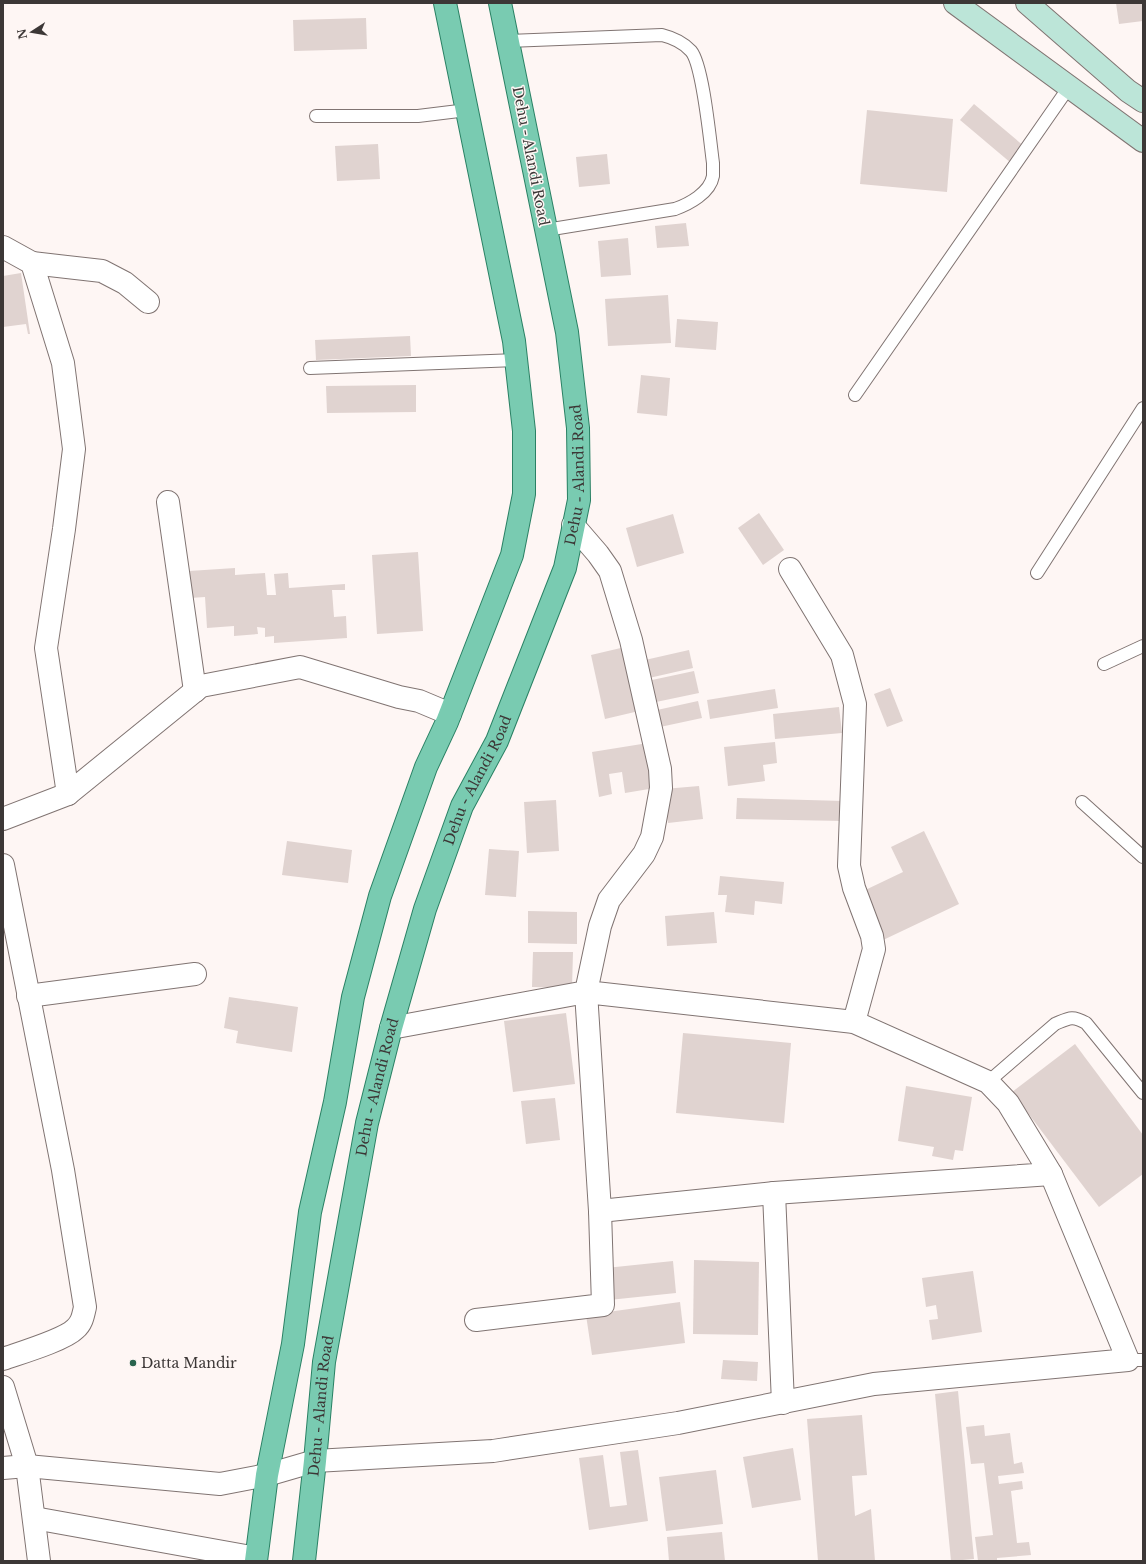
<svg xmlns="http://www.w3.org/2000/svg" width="1146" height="1564" font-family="'Libre Baskerville',serif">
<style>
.building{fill:#e0d3d0}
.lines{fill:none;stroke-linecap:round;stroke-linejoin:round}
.service-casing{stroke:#807472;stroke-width:14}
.minor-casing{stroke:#807472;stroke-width:24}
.secondary-casing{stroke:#807472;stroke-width:24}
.primary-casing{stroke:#2a8164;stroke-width:24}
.service{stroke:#fff;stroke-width:12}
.minor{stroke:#fff;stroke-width:22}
.secondary{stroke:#bce5d8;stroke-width:22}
.primary{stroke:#79cbb1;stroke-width:22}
.poi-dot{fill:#29634d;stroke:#fef6f4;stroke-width:1.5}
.labels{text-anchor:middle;stroke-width:3;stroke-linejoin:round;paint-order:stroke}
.street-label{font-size:14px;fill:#3c3736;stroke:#fef6f4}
.poi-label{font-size:14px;fill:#3c3736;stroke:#fef6f4;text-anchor:start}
</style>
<rect width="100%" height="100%" fill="#fef6f4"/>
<g class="building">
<polygon points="1116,3 1143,3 1143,21 1119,24"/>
<polygon points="366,18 367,49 294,51 293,20"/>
<polygon points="974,104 1025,147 1011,163 960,120"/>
<polygon points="867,110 953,119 947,192 860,184"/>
<polygon points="378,144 380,179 337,181 335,146"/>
<polygon points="607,154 610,184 579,187 576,157"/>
<polygon points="686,223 689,246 657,248 655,226"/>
<polygon points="628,238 631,275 601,277 598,241"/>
<polygon points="21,273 30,334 28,334 26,324 3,327 3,276"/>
<polygon points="668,295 671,343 608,346 605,299"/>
<polygon points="677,319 718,322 716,350 675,347"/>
<polygon points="410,336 411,356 316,360 315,340"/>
<polygon points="641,375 670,378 667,416 637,413"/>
<polygon points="416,385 416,412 327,413 326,386"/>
<polygon points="759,513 784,550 763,565 738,528"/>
<polygon points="673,514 684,553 637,567 626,528"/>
<polygon points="418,552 423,631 377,634 372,555"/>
<polygon points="235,568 235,575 265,573 267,595 276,595 274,574 288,573 289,588 345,584 345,590 332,590 334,617 346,616 347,638 274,643 274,636 265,637 265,628 257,627 258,634 234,636 234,626 207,628 205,597 190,598 189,571"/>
<polygon points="625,647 639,711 605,719 591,655"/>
<polygon points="689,650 693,668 649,678 645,660"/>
<polygon points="694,671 699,693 656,702 652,680"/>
<polygon points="890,688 903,721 887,727 874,694"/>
<polygon points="775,689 778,708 710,719 707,700"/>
<polygon points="698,701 702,718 660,727 657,710"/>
<polygon points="839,707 842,733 775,739 773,714"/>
<polygon points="775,742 777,763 763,765 765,781 728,786 724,747"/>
<polygon points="648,743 655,788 625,793 622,772 609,774 612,794 599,797 592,752"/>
<polygon points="699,786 703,819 668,823 664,789"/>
<polygon points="737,798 844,801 844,821 736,819"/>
<polygon points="556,800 559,851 527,853 524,802"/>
<polygon points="924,831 959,904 881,941 859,893 903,872 891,847"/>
<polygon points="287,841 352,850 348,883 282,875"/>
<polygon points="489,849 519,851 516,897 485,895"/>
<polygon points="720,876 784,882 782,904 755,901 754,915 725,912 727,895 718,895"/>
<polygon points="528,911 577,912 577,944 528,943"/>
<polygon points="714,912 717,943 667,946 665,916"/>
<polygon points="533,952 573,952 572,988 532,987"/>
<polygon points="229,997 298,1007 292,1052 236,1043 238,1031 224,1028"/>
<polygon points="566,1013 575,1084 513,1092 504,1021"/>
<polygon points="683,1033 791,1043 784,1123 676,1113"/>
<polygon points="1075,1044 1143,1135 1143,1174 1099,1207 1012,1092"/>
<polygon points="906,1086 972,1097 963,1151 955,1150 953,1160 932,1156 934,1147 898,1141"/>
<polygon points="555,1098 560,1140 526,1144 521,1101"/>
<polygon points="694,1260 759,1262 758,1335 693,1334"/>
<polygon points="673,1261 676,1293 609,1300 606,1268"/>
<polygon points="973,1271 982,1332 932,1340 929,1320 938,1319 936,1305 926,1307 922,1278"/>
<polygon points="680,1302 685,1343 592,1355 586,1315"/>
<polygon points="723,1360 758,1362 757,1381 721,1379"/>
<polygon points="958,1391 974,1559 951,1561 935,1394"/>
<polygon points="862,1415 867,1475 852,1476 855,1516 871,1509 875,1561 818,1561 807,1419"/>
<polygon points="984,1425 985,1436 1010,1433 1014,1464 1022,1462 1024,1473 998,1476 999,1484 1022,1481 1023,1489 1011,1491 1017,1543 1029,1542 1031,1555 997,1558 997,1561 978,1561 975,1537 993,1535 984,1463 971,1464 966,1427"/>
<polygon points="793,1448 801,1500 752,1508 743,1457"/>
<polygon points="638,1450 648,1521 589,1530 579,1458 603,1455 610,1507 627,1505 620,1452"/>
<polygon points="716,1470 723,1524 666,1531 659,1477"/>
<polygon points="722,1532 725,1561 669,1561 667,1537"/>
</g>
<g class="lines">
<defs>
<g id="service">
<path d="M508 41 662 35C674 38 683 42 691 51 703 65 710 141 713 163 713 168 713 172 713 176 710 193 689 204 675 209L546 230"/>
<polyline points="316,116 418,116 467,110"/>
<polyline points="310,368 516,360"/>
<polyline points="855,395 1069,87"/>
<polyline points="1037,573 1143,408"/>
<polyline points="1104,664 1143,646"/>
<polyline points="1082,802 1143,857"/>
<path d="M988 1082 1055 1024C1069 1018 1072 1015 1086 1023L1143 1093"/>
<polyline points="1128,1360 1143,1360"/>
</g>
<g id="minor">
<polyline points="3,247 32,263 63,363 74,449 64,529 46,648 68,794"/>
<polyline points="32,263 102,271 125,283 148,302"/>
<polyline points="168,502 195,691"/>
<polyline points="790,569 842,655 855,704 849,866 854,888 872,936 874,949 854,1022"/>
<polyline points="3,819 68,794 201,686 300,667 399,697 419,701 450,714"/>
<path d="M3 865 63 1170 85 1307C83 1316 82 1323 75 1329 64 1340 20 1353 3 1359"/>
<polyline points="28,996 195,974"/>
<polyline points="391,1028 586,992 854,1022 988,1082 1008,1103 1051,1174 774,1193 600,1211 586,992 600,926 609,900 644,854 652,837 661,788 660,769 631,640 610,571 598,554 573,525"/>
<polyline points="774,1193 783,1403"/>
<polyline points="476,1320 603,1305 600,1211"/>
<polyline points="3,1387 27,1466 39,1561"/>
<polyline points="3,1468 27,1466 220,1484 267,1475 315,1461 493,1451 678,1423 874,1384 1128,1360 1051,1174"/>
<polyline points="34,1518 256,1558"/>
</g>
<g id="secondary">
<polyline points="955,3 1143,141"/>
<polyline points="1027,3 1128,91 1143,101"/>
</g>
<g id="primary">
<polyline points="256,1561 267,1475 293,1344 310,1212 335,1102 353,997 380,896 426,767 447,722 512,555 524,494 524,431 514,341 445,3"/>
<path id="s1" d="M304 1561 315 1461 324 1362 367 1123 391 1028 425 909 462 806 497 741 565 568 579 500 578 428 567 332 500 3"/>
</g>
</defs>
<use href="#service" class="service-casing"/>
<use href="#minor" class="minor-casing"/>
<use href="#secondary" class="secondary-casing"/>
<use href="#primary" class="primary-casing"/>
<use href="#service" class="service"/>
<use href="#minor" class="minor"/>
<use href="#secondary" class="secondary"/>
<use href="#primary" class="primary"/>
</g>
<circle class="poi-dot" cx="133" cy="1363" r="4"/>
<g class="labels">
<g class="street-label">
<text transform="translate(531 156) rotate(79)" y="5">Dehu - Alandi Road</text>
<text dy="5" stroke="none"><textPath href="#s1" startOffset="1128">Dehu - Alandi Road</textPath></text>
<text dy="5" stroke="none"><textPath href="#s1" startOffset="804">Dehu - Alandi Road</textPath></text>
<text dy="5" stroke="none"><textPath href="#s1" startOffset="480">Dehu - Alandi Road</textPath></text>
<text dy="5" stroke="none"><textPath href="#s1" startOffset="156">Dehu - Alandi Road</textPath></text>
</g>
<g class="poi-label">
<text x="141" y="1368">Datta Mandir</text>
</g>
</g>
<rect width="1146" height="1564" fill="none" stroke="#3c3736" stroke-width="8"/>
<g transform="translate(32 32) rotate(258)" stroke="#fef6f4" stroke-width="3" paint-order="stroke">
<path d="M0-3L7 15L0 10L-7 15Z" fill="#3c3736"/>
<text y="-6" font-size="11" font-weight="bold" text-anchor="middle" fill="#3c3736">N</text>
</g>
</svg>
